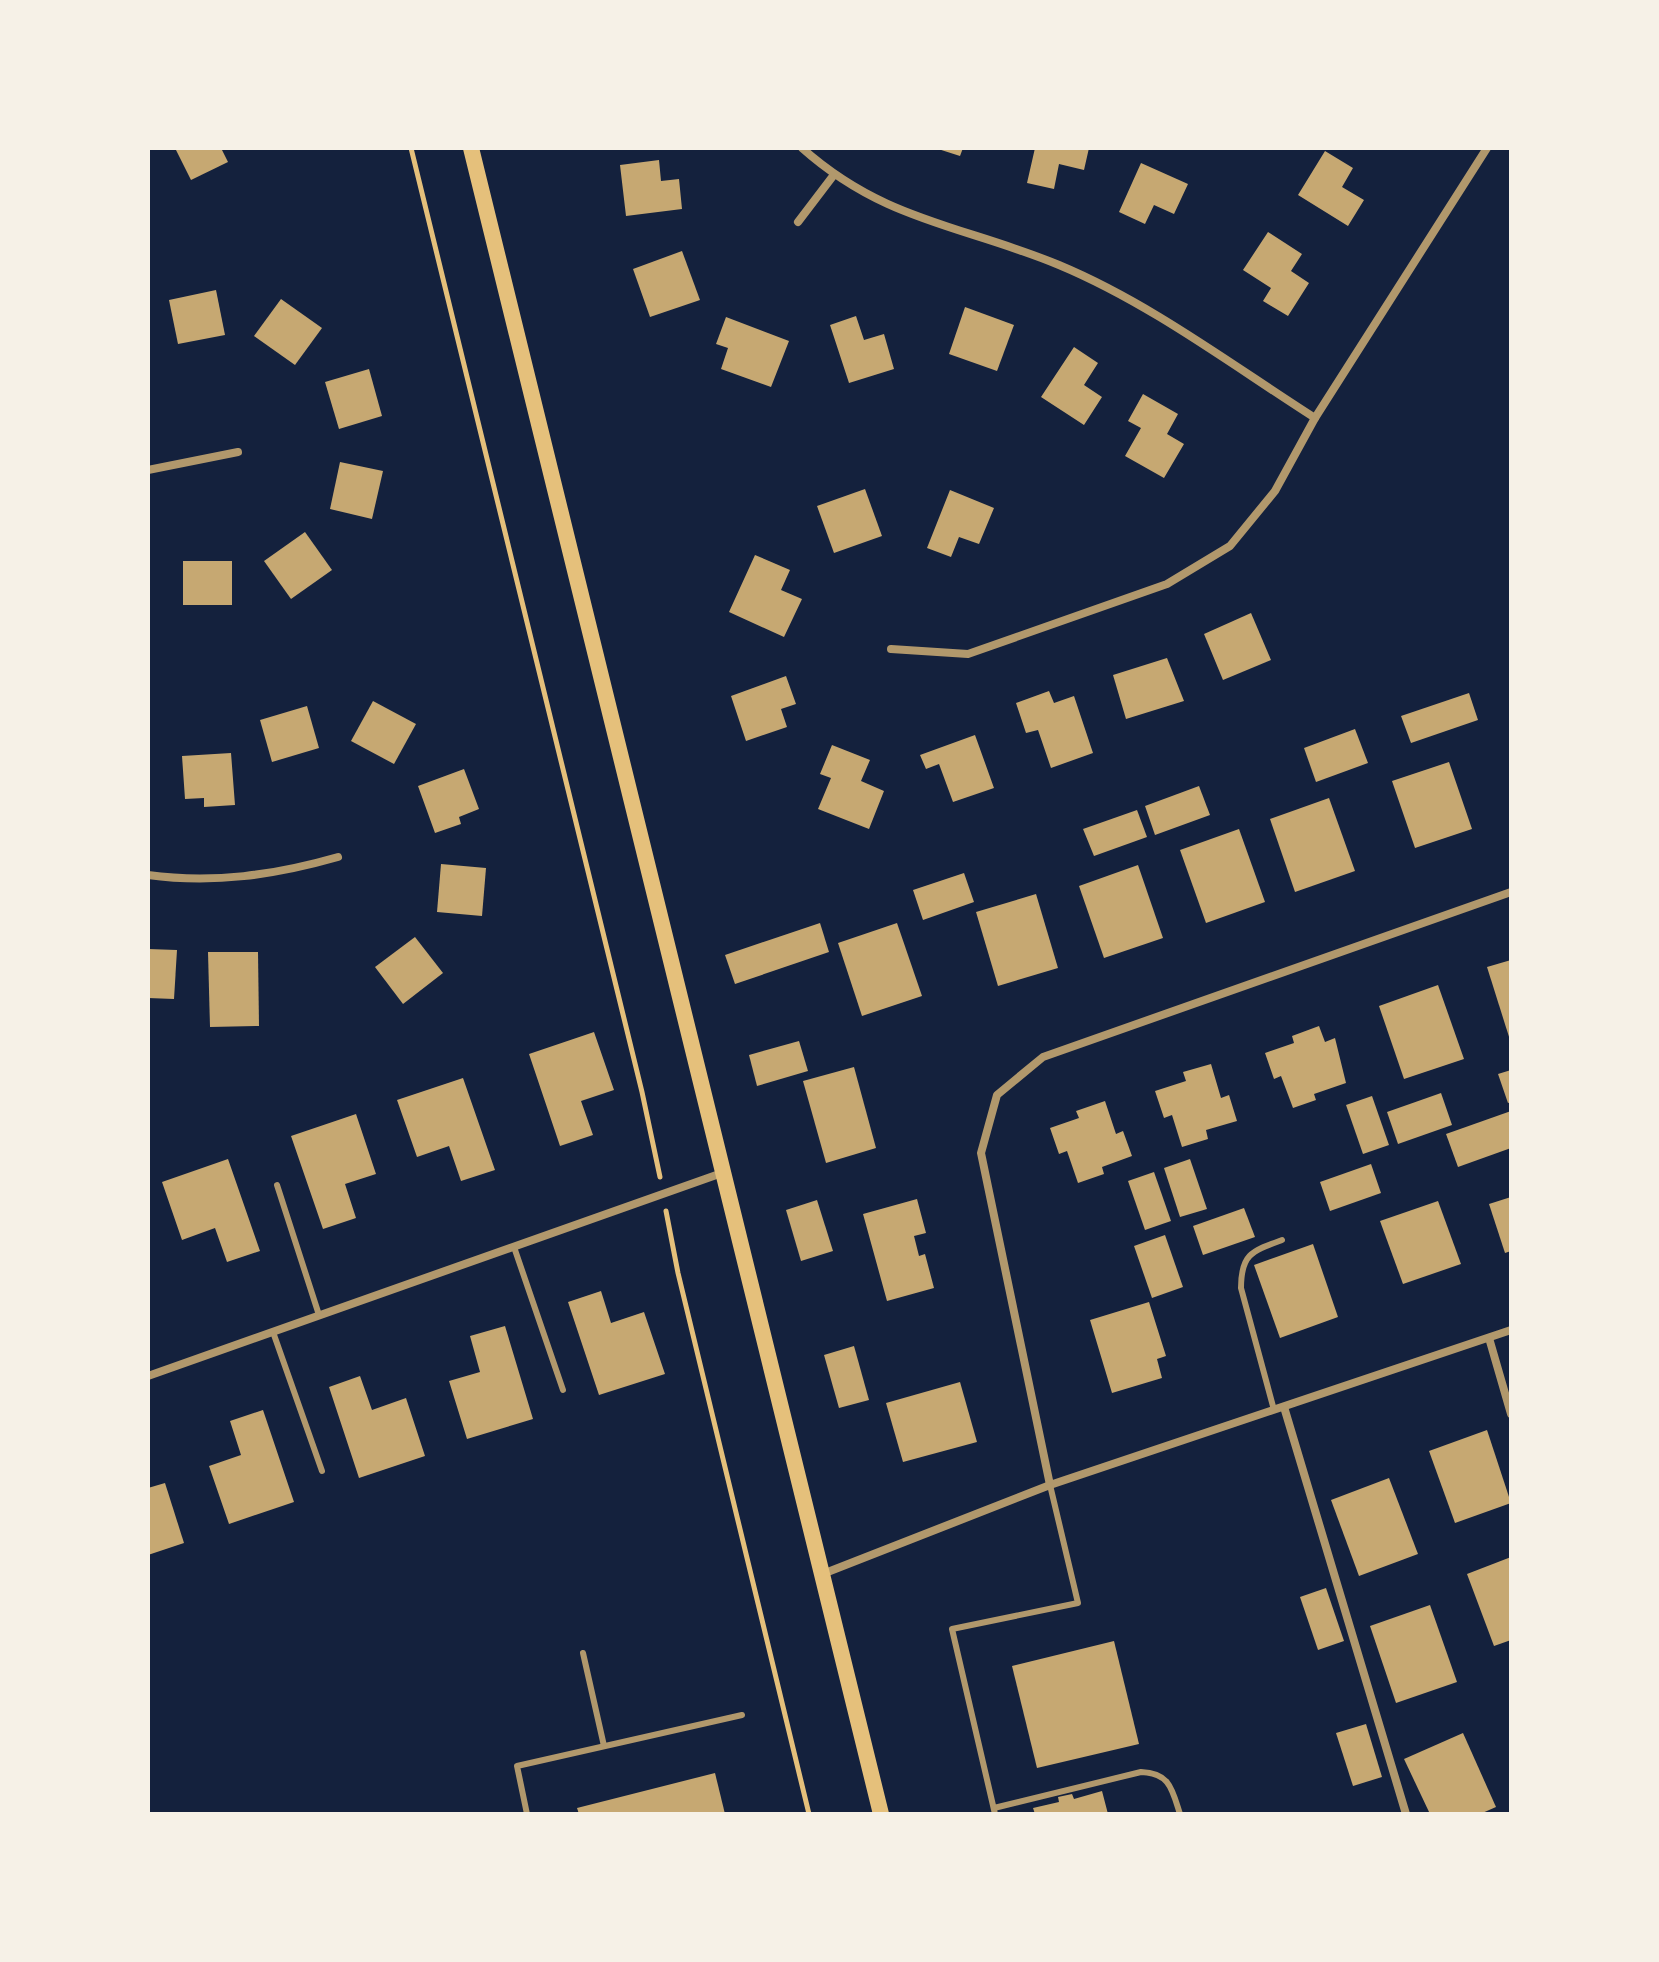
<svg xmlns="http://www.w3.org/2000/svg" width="1659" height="1962" font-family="Cabin,sans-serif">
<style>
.building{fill:#c6a872}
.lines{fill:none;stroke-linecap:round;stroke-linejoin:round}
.path{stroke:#e5c07b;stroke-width:5}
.service{stroke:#b1986c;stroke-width:6}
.minor{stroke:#b1986c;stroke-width:8}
.secondary{stroke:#e5c07b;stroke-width:16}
</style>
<rect width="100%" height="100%" fill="#14213d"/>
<g class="building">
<polygon points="175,148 221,148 228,162 191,180"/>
<polygon points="935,148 963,148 960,156"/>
<polygon points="1035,148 1089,148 1084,170 1059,164 1054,189 1027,183"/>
<polygon points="1325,151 1353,168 1342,187 1364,200 1348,226 1298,195"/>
<polygon points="659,160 661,181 679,179 682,209 626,216 620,165"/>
<polygon points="1141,163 1188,184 1174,214 1154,205 1145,224 1119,212"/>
<polygon points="1268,232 1302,254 1291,271 1309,283 1288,316 1263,301 1271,288 1243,270"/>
<polygon points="682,251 700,300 650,317 633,269"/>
<polygon points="216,290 225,335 178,344 169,300"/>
<polygon points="281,299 322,328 295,365 254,336"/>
<polygon points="965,307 1014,325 997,371 949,354"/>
<polygon points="856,316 864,340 884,334 894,369 849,383 830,325"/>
<polygon points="726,317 789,341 771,387 721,369 728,348 716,344"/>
<polygon points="1074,347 1098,363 1084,385 1102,397 1084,425 1041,397"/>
<polygon points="369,369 382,416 339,429 325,382"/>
<polygon points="1143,394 1178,414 1167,434 1184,444 1164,478 1125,456 1141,428 1128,421"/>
<polygon points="340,462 383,471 372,519 330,509"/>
<polygon points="865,489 882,536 834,553 817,506"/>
<polygon points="950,490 994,508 979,544 959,537 951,557 927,548"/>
<polygon points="305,532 332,570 291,599 264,561"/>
<polygon points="755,555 790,570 781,590 802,599 784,637 729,612"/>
<rect x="183" y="561" width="49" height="44"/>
<polygon points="1251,613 1271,660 1223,680 1204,634"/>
<polygon points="1167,658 1184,701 1126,719 1113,675"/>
<polygon points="786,676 796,704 781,709 787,727 746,741 731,696"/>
<polygon points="1049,691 1054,703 1074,696 1093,753 1051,768 1038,730 1026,733 1016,703"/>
<polygon points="1469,693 1478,720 1411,743 1401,716"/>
<polygon points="373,701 416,724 394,764 351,741"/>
<polygon points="307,706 319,748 272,762 260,720"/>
<polygon points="1355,729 1368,763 1316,782 1304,748"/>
<polygon points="975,735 994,788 953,802 939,764 926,769 920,755"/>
<polygon points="832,745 870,760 861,781 884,791 869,829 818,809 831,778 820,774"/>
<polygon points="231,753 235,805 204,807 204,798 185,799 182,756"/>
<polygon points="1449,762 1472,829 1415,848 1392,781"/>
<polygon points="464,769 479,809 459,817 461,824 435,833 418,786"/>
<polygon points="1199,786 1210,815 1155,835 1145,806"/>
<polygon points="1329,798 1355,871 1295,892 1270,819"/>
<polygon points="1137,810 1147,837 1094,856 1083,829"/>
<polygon points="1239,829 1265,902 1206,923 1180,850"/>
<polygon points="441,864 486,868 482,916 437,912"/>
<polygon points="1138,865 1163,938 1104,958 1079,886"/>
<polygon points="964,873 974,902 923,920 913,890"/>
<polygon points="1036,894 1058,968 998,986 976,912"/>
<polygon points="820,923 829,952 735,984 725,955"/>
<polygon points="897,923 922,996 862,1016 838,943"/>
<polygon points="415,937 443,973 403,1004 375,967"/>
<polygon points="148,949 177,950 174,999 148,998"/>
<polygon points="208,952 258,952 259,1026 210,1027"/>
<polygon points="1511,960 1511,1040 1510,1040 1487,967"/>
<polygon points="1438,985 1464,1059 1404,1079 1379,1006"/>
<polygon points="1319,1026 1325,1042 1335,1038 1346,1083 1314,1094 1316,1100 1293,1108 1281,1076 1274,1079 1265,1053 1294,1043 1292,1036"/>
<polygon points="594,1032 614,1090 581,1101 593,1135 560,1146 529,1054"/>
<polygon points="799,1041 808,1071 757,1086 749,1055"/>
<polygon points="1211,1064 1221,1098 1229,1095 1237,1121 1206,1130 1208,1139 1182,1147 1172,1115 1164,1118 1155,1091 1186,1081 1183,1072"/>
<polygon points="854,1067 876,1148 826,1163 803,1081"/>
<polygon points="1511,1070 1511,1102 1508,1103 1498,1074"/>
<polygon points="463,1078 495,1170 461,1181 449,1146 417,1157 397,1100"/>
<polygon points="1441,1093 1452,1125 1398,1144 1387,1112"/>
<polygon points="1372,1096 1389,1145 1363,1154 1346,1105"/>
<polygon points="1105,1101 1116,1134 1123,1131 1132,1156 1102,1167 1104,1174 1078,1183 1067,1151 1059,1154 1050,1128 1079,1118 1076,1111"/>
<polygon points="1511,1111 1511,1148 1458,1167 1446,1134"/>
<polygon points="356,1114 376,1174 345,1184 356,1218 323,1229 291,1136"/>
<polygon points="228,1159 260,1251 227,1262 215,1228 182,1240 162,1182"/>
<polygon points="1190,1159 1207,1209 1180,1217 1164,1168"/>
<polygon points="1371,1164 1381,1193 1330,1211 1320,1182"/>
<polygon points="1154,1172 1171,1221 1145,1230 1128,1181"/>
<polygon points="1511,1197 1511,1251 1505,1253 1489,1204"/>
<polygon points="917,1199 926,1233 914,1236 919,1256 925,1254 934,1288 887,1301 863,1214"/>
<polygon points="817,1200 833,1251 801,1261 786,1210"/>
<polygon points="1438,1201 1461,1264 1403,1284 1380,1221"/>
<polygon points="1244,1208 1255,1237 1203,1255 1193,1226"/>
<polygon points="1165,1235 1183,1287 1152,1298 1134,1246"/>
<polygon points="1313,1244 1338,1317 1280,1338 1254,1265"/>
<polygon points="601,1291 611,1323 644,1312 665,1374 599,1395 568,1302"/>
<polygon points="1149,1302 1166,1356 1157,1359 1162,1378 1112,1393 1090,1320"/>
<polygon points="505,1326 533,1419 467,1439 449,1381 480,1372 470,1336"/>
<polygon points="854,1346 869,1400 839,1408 824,1355"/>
<polygon points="360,1376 372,1410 406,1398 425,1456 359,1478 329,1387"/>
<polygon points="960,1382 977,1442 903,1462 886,1403"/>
<polygon points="263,1410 294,1502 229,1524 209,1466 241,1455 230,1421"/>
<polygon points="1487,1430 1511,1503 1455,1523 1429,1451"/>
<polygon points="1389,1478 1418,1554 1359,1576 1331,1500"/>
<polygon points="165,1483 184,1543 148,1555 148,1488"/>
<polygon points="1511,1557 1511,1640 1494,1646 1467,1574"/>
<polygon points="1326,1588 1344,1641 1318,1650 1300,1597"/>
<polygon points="1430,1605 1457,1682 1396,1703 1370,1626"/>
<polygon points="1114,1641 1139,1744 1037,1768 1012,1666"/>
<polygon points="1366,1724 1382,1777 1353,1786 1336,1733"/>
<polygon points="1463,1733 1496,1807 1480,1814 1430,1814 1404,1759"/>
<polygon points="715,1773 725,1814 579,1814 577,1808"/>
<polygon points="1102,1791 1108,1814 1035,1814 1033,1808 1059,1802 1058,1797 1072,1794 1074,1799"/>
</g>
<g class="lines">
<g class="path">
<polyline points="411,148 642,1092 660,1177"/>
<polyline points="666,1211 678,1273 809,1814"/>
</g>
<g class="service">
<polyline points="277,1185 319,1315"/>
<polyline points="514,1247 563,1390"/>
<polyline points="273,1332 322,1471"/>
<path d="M1274 1410 1241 1288C1241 1254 1252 1251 1282 1240"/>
<polyline points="583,1653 604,1746"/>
<path d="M994 1808 1141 1772C1170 1773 1172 1789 1180 1814"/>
<polyline points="527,1814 517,1766 742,1715"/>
<polyline points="995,1814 952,1629 1078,1603 1050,1485"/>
</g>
<g class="minor">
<path d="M802 148C885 222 963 225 1059 265 1150 303 1232 365 1315 418"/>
<polyline points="798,222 833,176"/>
<polyline points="148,470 238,452"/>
<polyline points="891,649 968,654 1167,584 1230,546 1275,491 1315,418 1487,148"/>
<path d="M148 875C213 884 275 875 338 857"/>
<polyline points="1489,1338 1511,1414"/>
<polyline points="148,1376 722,1173"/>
<polyline points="1284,1407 1406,1814"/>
<polyline points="1050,1485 981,1153 997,1095 1043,1057 1511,892"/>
<polyline points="820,1575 1050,1485 1511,1330"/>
</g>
<polyline class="secondary" points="471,148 881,1814"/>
</g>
<rect width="1659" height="1962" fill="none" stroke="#f6f1e7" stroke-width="300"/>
</svg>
